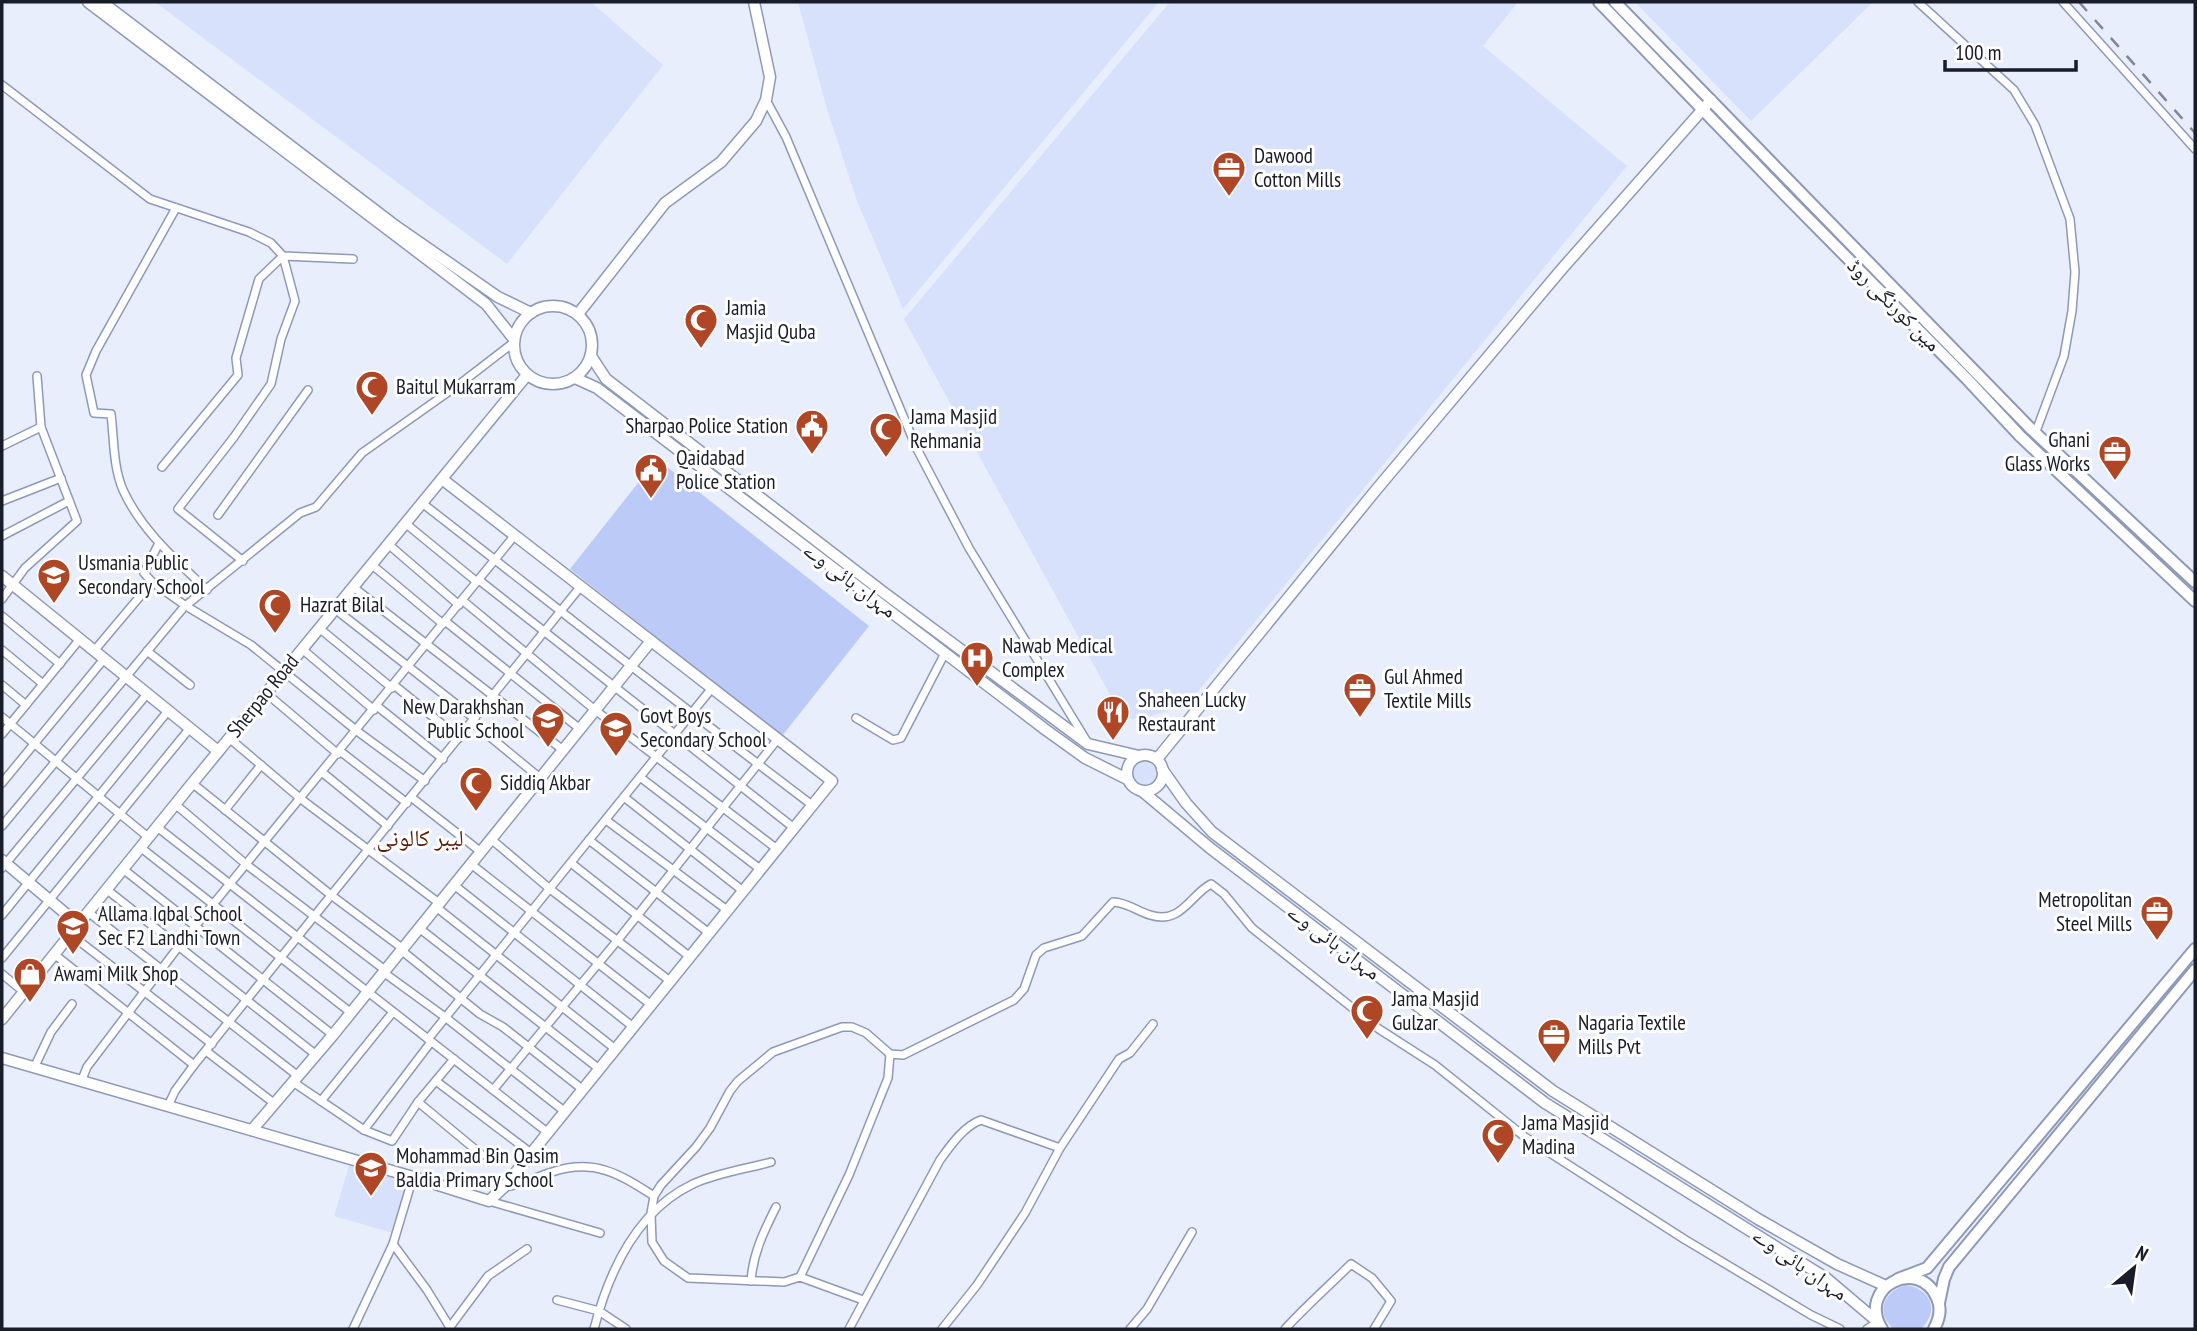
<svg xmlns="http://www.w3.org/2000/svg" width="2197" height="1331" font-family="'PT Sans Narrow','Noto Naskh Arabic',sans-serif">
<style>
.built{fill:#d8e1fb}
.green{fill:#bbcaf6}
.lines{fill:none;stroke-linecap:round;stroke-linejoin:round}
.street-casing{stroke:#8e99b9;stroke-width:10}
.secondary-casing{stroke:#8e99b9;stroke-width:13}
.primary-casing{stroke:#8e99b9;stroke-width:14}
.street{stroke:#fff;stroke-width:7}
.secondary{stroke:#fff;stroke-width:10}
.primary{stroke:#fff;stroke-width:10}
.rail{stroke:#818693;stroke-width:2.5;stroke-dasharray:12 12;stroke-linecap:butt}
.labels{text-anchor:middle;stroke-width:6;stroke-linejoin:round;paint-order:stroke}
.poi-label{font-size:21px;fill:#191d2a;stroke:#fff;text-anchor:start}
.street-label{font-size:21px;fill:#191d2a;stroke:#fff}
.neighbourhood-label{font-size:23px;fill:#5e1c07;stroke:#fff}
</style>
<rect width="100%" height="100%" fill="#e9eefc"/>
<g class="built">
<polygon points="155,2 591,2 663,65 507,264"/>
<polygon points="798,2 1159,2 903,309 857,201 827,109"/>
<polygon points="1170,2 1518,2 1483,46 1627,166 1187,705 1151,716 1131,719 1120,713 904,319"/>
<polygon points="1635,2 1873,2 1751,121"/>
<circle cx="1144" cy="774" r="13"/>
<polygon points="350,1163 407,1180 393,1233 334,1216"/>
</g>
<g class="green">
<polygon points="657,459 869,626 782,736 570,569"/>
<path d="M1906 1285C1931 1289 1940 1311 1921 1329H1894C1874 1313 1884 1291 1906 1285Z"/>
</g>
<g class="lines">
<defs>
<g id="street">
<polyline points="1918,2 2014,90 2035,125 2070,219 2075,272 2072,311 2064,356 2035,434"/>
<polyline points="2063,2 2195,149"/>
<polyline points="2,85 150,199 249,232 271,243 283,256 353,259"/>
<polyline points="766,100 786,137 917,449 969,548 1086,740"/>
<path d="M176 208 96 351 86 375 94 413 111 414C114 438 113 467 123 490 141 530 176 560 207 590"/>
<polyline points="2,446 41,427"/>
<polyline points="162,467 238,375 236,358 259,279 283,256 295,301 281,339 271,384 234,437 178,509 243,561"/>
<polyline points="2,501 61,478"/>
<path d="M422 503C552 604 681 706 812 805"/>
<polyline points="218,515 308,390"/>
<polyline points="405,523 477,582"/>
<polyline points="2,536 69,501"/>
<polyline points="388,544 459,605"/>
<polyline points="371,564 443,624"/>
<polyline points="479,580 794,828"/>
<polyline points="152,582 144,573 159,543"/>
<polyline points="353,587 563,750"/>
<polyline points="2,599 25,568 77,521 41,427 37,376"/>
<polyline points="462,600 595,710 777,849"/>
<polyline points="335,609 475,719"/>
<polyline points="2,616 60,664"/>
<polyline points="445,621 580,729"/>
<polyline points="319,628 392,688"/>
<polyline points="302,649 374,710"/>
<polyline points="2,650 43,684"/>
<polyline points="94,651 152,582 186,606 251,645 357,731 425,781"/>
<polyline points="147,651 190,685"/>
<polyline points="2,685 26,705"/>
<polyline points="394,685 459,738"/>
<polyline points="266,693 338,754"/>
<polyline points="377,706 443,759"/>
<polyline points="2,717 148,837"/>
<polyline points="856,718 893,740 901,738 945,653"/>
<polyline points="472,722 540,778"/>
<polyline points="2,734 80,639"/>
<polyline points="229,738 301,799 439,903"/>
<polyline points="340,751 407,803"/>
<polyline points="323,773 388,826"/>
<polyline points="640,777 760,869"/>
<polyline points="2,783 104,659"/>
<polyline points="192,783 331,895 402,948"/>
<polyline points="411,797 481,852"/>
<polyline points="624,797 743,891"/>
<polyline points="175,804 247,865 385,970"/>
<polyline points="225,810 261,765"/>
<polyline points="606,820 727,910"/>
<polyline points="2,826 184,607 300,513 316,507 362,453 461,383 513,343"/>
<polyline points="157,827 547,1132"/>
<polyline points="491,839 550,889 670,981"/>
<polyline points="589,840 709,933"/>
<polyline points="140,847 350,1012"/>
<polyline points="571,863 690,957"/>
<polyline points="471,864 650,1004"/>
<polyline points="2,868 147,694"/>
<polyline points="123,869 333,1035"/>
<polyline points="454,885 632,1026"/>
<polyline points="106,889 315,1054"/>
<polyline points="436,907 614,1048"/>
<polyline points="88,912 298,1076"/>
<polyline points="2,915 168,711"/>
<polyline points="419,928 598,1068"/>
<polyline points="70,934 212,1044"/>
<polyline points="401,950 480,1014 503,1027 582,1089"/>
<polyline points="54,954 194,1065"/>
<polyline points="2,958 190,728"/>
<polyline points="383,972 445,1017 564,1111"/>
<polyline points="2,974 24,992"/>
<polyline points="428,1039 712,688"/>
<polyline points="206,1051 275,1104"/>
<polyline points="34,1068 51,1032 72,1004"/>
<polyline points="436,1081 531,1153"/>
<polyline points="81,1082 87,1067 179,946 515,535"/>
<polyline points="293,1082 364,1130 392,1141 418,1102 454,1059"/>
<polyline points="493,1090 617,941 777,740"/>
<polyline points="321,1101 393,1012"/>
<polyline points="418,1102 482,1155"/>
<polyline points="168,1106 175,1091 194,1065 581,586"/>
<polyline points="364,1130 431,1042"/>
<path d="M505 1187C522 1184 536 1177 552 1172 595 1158 619 1174 654 1196"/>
<polyline points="489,1201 600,1233"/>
<polyline points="393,1244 427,1290 451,1329"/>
<polyline points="800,1277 849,1175 888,1078 890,1054"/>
<path d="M751 1281C753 1253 764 1231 776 1207"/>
<polyline points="557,1300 599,1311 626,1329"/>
<path d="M863 1300 800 1277 784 1282 688 1278 664 1261 652 1242 651 1213 654 1196 661 1185 696 1147 710 1128 730 1091 738 1081 773 1052 842 1027H852L866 1033 890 1054 903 1055 1014 1000 1024 989 1036 955 1044 948 1082 936 1113 902C1126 902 1137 911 1150 915 1181 925 1190 895 1211 884L1224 894 1252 928 1379 1029 1435 1065 1525 1137 1684 1239 1811 1315 1840 1329"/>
<polyline points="450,1327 488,1276 527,1249"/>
<polyline points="353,1329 393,1244 413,1177"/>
<path d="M594 1329C609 1271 636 1211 693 1184 717 1173 746 1169 771 1162"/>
<path d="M849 1329 940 1160C950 1146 964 1126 981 1120L1060 1148"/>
<polyline points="942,1329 977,1285 1025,1213 1060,1148 1119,1059 1130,1053 1153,1024"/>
<polyline points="1130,1329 1147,1309 1192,1232"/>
<path d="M1285 1329C1306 1306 1329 1286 1351 1264L1372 1278 1391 1301 1374 1329"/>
<polyline points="1867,1329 1878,1322"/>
</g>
<g id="secondary">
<polyline points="88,2 486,304 513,338"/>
<polyline points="102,2 393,224 498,297 531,313"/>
<circle cx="553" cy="345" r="39"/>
<polyline points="578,314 665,203 721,162 756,121 766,100 770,77 754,2"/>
<polyline points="591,356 606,379 883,592 1088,744 1139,756"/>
<polyline points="575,378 597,388 1046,730 1085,758 1127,779"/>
<polyline points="2,576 218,751"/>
<circle cx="1145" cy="773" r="18"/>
<polyline points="1157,759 1376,490 1561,270 1711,100"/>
<polyline points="1162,769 1186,803 1212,832 1553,1091 1758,1219 1837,1264 1886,1286"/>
<polyline points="1142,791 1210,848 1545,1103 1826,1278 1878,1322"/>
<polyline points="2,860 78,924"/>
<polyline points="2,1019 190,786 527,375"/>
<polyline points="2,1058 413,1177 489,1201 504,1187 832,781 442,479"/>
<polyline points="252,1130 333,1035 651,641"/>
</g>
<g id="primary">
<polyline points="1599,2 1785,195 1967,379 2020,436 2195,601"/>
<polyline points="1615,2 2030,428 2195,582"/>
<polyline points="1898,1279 1927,1268 2195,949"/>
<polyline points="1939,1303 1944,1279 1949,1267 2195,970"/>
<path d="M1882 1329C1856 1287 1919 1256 1937 1298 1942 1309 1939 1320 1934 1329"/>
</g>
</defs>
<use href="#street" class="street-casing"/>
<use href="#secondary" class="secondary-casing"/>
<use href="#primary" class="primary-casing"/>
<use href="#street" class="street"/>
<use href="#secondary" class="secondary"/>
<use href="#primary" class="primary"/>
<polyline class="rail" points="2079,2 2195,133"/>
</g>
<defs>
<symbol id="office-pin" viewBox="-11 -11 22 30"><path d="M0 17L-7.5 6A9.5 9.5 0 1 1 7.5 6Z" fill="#af4727" stroke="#fff"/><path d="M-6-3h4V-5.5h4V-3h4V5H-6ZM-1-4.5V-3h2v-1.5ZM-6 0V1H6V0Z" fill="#fff"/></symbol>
<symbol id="mosque-pin" viewBox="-11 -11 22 30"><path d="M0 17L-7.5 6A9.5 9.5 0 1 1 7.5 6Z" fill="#af4727" stroke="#fff"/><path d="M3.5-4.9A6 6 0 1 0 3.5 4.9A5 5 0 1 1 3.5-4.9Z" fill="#fff"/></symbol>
<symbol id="civic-pin" viewBox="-11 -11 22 30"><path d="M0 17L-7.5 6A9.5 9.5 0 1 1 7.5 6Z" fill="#af4727" stroke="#fff"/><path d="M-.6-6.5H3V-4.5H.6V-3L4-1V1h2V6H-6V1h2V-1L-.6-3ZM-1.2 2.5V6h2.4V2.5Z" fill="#fff"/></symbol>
<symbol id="school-pin" viewBox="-11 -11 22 30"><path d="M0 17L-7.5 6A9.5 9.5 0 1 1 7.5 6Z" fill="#af4727" stroke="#fff"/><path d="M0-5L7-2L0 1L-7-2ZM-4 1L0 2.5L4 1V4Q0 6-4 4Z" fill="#fff"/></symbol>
<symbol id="hospital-pin" viewBox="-11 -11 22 30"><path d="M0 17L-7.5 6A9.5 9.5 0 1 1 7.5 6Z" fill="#af4727" stroke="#fff"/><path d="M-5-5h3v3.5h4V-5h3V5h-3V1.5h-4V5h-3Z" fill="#fff"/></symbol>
<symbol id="restaurant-pin" viewBox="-11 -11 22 30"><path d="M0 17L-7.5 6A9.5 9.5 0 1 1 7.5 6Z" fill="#af4727" stroke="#fff"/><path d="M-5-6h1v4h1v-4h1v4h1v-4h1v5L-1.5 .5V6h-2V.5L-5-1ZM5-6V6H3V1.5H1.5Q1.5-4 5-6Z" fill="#fff"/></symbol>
<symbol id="shop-pin" viewBox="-11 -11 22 30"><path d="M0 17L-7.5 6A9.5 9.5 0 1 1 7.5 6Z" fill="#af4727" stroke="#fff"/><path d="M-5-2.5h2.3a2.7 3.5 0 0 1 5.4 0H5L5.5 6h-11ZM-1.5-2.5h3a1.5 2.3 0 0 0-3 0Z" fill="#fff"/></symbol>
</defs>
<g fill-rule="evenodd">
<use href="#office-pin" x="1210" y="149" width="38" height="52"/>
<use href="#mosque-pin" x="682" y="301" width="38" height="52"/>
<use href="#mosque-pin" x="353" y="368" width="38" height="52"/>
<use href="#civic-pin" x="793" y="407" width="38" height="52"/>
<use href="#mosque-pin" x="867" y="410" width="38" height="52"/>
<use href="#office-pin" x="2096" y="433" width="38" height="52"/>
<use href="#civic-pin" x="632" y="451" width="38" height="52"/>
<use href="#school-pin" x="35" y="556" width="38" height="52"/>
<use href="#mosque-pin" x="256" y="586" width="38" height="52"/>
<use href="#hospital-pin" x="958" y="639" width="38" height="52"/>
<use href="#office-pin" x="1341" y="670" width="38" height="52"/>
<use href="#restaurant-pin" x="1094" y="693" width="38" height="52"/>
<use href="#school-pin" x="529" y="700" width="38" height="52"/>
<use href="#school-pin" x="597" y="709" width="38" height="52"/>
<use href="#mosque-pin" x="457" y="764" width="38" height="52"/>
<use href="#office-pin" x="2138" y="893" width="38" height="52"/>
<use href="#school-pin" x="54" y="907" width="38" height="52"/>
<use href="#shop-pin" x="11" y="955" width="38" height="52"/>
<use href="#mosque-pin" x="1348" y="992" width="38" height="52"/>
<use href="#office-pin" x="1535" y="1016" width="38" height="52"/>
<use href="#mosque-pin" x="1479" y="1116" width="38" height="52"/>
<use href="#school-pin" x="352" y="1149" width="38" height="52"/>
</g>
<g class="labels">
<g class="poi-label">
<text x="1254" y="163">Dawood<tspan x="1254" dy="24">Cotton Mills</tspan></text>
<text x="726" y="315">Jamia<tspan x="726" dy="24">Masjid Quba</tspan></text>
<text x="396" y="394">Baitul Mukarram</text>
<text x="910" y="424">Jama Masjid<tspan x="910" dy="24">Rehmania</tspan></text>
<text x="788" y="433" text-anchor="end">Sharpao Police Station</text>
<text x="2090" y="447" text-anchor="end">Ghani<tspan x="2090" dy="24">Glass Works</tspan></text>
<text x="676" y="465">Qaidabad<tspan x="676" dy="24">Police Station</tspan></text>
<text x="78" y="570">Usmania Public<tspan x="78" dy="24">Secondary School</tspan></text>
<text x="300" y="612">Hazrat Bilal</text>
<text x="1002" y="653">Nawab Medical<tspan x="1002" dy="24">Complex</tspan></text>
<text x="1384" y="684">Gul Ahmed<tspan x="1384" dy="24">Textile Mills</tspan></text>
<text x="1138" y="707">Shaheen Lucky<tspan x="1138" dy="24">Restaurant</tspan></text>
<text x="524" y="714" text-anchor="end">New Darakhshan<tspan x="524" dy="24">Public School</tspan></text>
<text x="640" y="723">Govt Boys<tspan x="640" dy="24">Secondary School</tspan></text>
<text x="500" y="790">Siddiq Akbar</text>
<text x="2132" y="907" text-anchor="end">Metropolitan<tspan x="2132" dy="24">Steel Mills</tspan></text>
<text x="98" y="921">Allama Iqbal School<tspan x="98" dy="24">Sec F2 Landhi Town</tspan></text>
<text x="54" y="981">Awami Milk Shop</text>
<text x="1392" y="1006">Jama Masjid<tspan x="1392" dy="24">Gulzar</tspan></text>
<text x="1578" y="1030">Nagaria Textile<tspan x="1578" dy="24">Mills Pvt</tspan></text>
<text x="1522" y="1130">Jama Masjid<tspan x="1522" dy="24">Madina</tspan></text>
<text x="396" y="1163">Mohammad Bin Qasim<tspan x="396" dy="24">Baldia Primary School</tspan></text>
</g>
<g class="street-label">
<text transform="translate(1894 305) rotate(45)" y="7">مین کورنگی روڈ</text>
<text transform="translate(850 580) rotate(37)" y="7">مہران ہائی وے</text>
<text transform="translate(263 696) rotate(-51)" y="7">Sherpao Road</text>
<text transform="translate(1334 942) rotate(37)" y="7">مہران ہائی وے</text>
<text transform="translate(1800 1264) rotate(35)" y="7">مہران ہائی وے</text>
</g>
<g class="neighbourhood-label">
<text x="420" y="846">لیبر کالونی</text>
</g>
</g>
<rect width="2197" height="1331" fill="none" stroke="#191d2a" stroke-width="7"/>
<g transform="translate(2134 1268) rotate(29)" stroke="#ffffff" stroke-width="5" paint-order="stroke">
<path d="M0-5L12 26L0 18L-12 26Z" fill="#191d2a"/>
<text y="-10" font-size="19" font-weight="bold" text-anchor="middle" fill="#191d2a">N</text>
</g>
<path d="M1945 60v10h131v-10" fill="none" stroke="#191d2a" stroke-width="3.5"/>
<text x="1955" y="60" font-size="21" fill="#191d2a" stroke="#ffffff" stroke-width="5" paint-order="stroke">100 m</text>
</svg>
